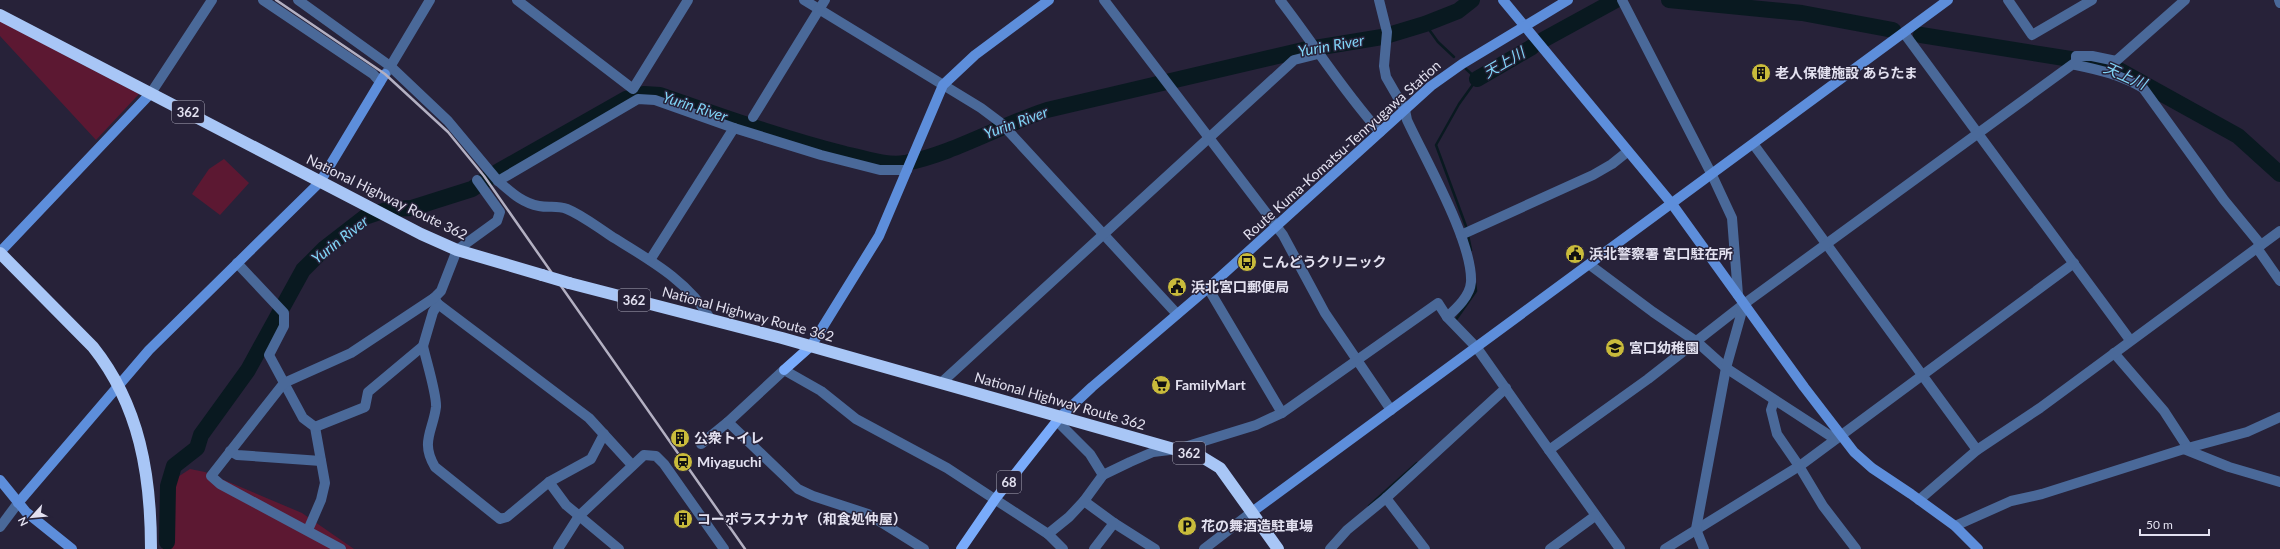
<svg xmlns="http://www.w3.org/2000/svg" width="2280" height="549" font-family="Lato,'Noto Sans JP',sans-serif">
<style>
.green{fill:#5c1832}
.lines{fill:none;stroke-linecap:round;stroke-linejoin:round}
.stream{stroke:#091920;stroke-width:2.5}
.river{stroke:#091920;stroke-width:16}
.street{stroke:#4a6999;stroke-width:10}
.secondary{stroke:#5d8edb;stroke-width:10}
.primary{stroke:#79abfb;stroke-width:10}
.highway{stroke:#a8c6f6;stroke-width:12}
.rail{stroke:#b3b0c2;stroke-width:2.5}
.highway-bridge{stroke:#a8c6f6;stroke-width:12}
.labels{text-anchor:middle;stroke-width:3;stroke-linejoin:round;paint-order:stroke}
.shield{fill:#272239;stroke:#aba8b9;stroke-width:1}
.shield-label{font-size:13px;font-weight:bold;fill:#e3e1f0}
.poi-label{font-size:14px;font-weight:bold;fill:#e3e1f0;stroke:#272239;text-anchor:start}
.street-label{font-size:14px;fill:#e3e1f0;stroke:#272239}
.water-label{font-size:15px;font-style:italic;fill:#80d5f7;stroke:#272239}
</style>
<rect width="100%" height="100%" fill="#272239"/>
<g class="green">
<polygon points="0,16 64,55 139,94 96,140 0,36"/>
<polygon points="224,159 249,183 220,215 192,194 209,169"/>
<polygon points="190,469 205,472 302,513 354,549 162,549 164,486"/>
</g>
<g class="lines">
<g class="stream">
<polyline points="1425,24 1438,42 1454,57"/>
<polyline points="1466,69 1477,79 1459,104 1436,145 1467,229"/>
<polyline points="1468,235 1471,250"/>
<polyline points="1455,321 1476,291 1475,283"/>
<polyline points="1369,506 1417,463"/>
</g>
<g class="river">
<polyline points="1669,0 1802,13 1893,30"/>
<polyline points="1921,35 2102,64 2119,70 2238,136 2280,174"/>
<polyline points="1543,40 1616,0"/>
<polyline points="1477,79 1532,47"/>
<path d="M167 542 168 486 174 466 197 448 201 435 248 370 303 270 325 248 365 217 389 209 412 208 472 189 499 171 626 99 644 94 660 95C721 116 782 138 845 154 865 158 885 166 905 163 952 154 1001 125 1047 110L1303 50 1382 37 1425 24 1458 11 1472 0"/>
</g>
<g class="street">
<polyline points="263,0 373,74 380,82"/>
<polyline points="298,0 390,66 448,121 498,181"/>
<polyline points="517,0 633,89 688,0"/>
<polyline points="804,0 981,108 1001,123 1177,314"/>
<polyline points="1104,0 1283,235 1325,313 1391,410"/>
<path d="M1280 0C1314 44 1343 91 1380 132"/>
<path d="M1379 0 1387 32 1384 66 1386 77 1405 110 1407 120C1425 159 1473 242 1471 282 1470 296 1457 308 1447 317"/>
<polyline points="1622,0 1712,175 1732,218 1738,295"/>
<polyline points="2008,0 2032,35 2092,0"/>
<polyline points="2279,0 2280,3"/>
<polyline points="1904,33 2130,340"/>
<path d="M2076 65C2100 70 2121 75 2143 88L2224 200 2261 245"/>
<polyline points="387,72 430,0"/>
<polyline points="151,93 212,0"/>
<polyline points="753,117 825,0"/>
<polyline points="1754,145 1977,450"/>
<polyline points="1461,235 1593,175 1612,164 1627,152"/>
<polyline points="2257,248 2280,281"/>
<polyline points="650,260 734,128"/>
<polyline points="237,263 284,313 284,326 269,355 303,418 315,427 325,483 321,500 308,530"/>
<polyline points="1590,265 1653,312 1697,342 1726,368 1835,439"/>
<polyline points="1208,288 1282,413"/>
<polyline points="434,298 438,304 589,418 632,465"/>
<path d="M711 320C689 281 648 259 611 236 597 227 582 215 567 209 557 205 549 208 539 206 522 203 511 192 498 181L638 99 655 100 734 128 821 155 880 170H907"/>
<path d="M423 346C426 360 437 395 436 407 433 431 420 442 435 467L500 519 507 517 549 482 591 459 604 434"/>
<polyline points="2114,353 2164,411 2188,448"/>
<polyline points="941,383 1294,60 1318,54"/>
<polyline points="1774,401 1771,410 1777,434 1799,466 1823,506 1856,549"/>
<polyline points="1057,421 1090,454 1103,475"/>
<polyline points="728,422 798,489 813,496 868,514 924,549"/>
<polyline points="315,427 365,407 368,392 423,346 433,312 438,304"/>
<polyline points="701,444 728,422 784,370 821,391 856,419 947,468 1048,534 1069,517 1084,501 1114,523 1155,549"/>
<polyline points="2184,449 2229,467 2280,482"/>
<polyline points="1549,450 1620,549"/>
<polyline points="230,451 237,455 321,461"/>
<polyline points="549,482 566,505 619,549"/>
<polyline points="1386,498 1425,549"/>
<polyline points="1919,500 1977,450 2040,408 2280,231"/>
<polyline points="1084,501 1103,475 1130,462 1153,452 1178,449 1256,425 1282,413 1438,303 1447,317 1477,348 1549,450 1648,379 1744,304 2073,64 2076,65 2076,56 2092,56 2116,61 2185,0"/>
<polyline points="1955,526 2011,501 2042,494 2184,449 2247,432 2280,417"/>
<polyline points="0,527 18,503"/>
<polyline points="1048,534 1063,549"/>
<polyline points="341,549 220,484 211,476 284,383 351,353 434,298 441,291 457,250 497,221 500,212 477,180"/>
<polyline points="558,549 579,516 644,455 656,456 664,464 724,549"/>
<polyline points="1094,549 1114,523"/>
<polyline points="1204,549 1252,512"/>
<polyline points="1330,549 1347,530 1386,498 1506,388"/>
<polyline points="1550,549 1595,516"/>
<polyline points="1665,549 1801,465 2074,263"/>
<polyline points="1704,549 1696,529 1726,368 1744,304"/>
</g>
<g class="secondary">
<polyline points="1503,0 1672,204 1804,387 1854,452 1872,468 1911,494 1955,526 1978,549"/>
<polyline points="0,252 151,93"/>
<polyline points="811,346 879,236 943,85 975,55 1049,0"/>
<polyline points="1060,417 1092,387 1208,288 1431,86 1462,64 1568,0"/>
<polyline points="0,480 26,512 72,549"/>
<polyline points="18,503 149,350 320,182 385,74"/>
<polyline points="1252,512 1948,0"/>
</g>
<g class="primary">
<polyline points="784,370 811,346"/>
<polyline points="961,549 996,498 1060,417"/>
</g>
<g class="highway">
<polyline points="0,15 421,234 457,250 542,275"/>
<path d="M0 253 93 347C140 406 151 476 151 549"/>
<polyline points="569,283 782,338 1202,457 1220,468 1278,549"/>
</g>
<polyline class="rail" points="276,0 385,74 448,132 484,176 745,549"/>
<polyline class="highway-bridge" points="542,275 569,283"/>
</g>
<defs>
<symbol id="building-disc" viewBox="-11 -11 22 22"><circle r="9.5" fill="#c9bb3b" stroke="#272239"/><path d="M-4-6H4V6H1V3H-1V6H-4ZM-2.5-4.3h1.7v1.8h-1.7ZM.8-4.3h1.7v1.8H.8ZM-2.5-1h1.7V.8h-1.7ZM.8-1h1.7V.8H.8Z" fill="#111"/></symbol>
<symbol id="civic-disc" viewBox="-11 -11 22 22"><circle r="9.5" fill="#c9bb3b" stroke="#272239"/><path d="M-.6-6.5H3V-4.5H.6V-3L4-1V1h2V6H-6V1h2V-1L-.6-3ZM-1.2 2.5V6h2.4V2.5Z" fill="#111"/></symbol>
<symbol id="bus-disc" viewBox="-11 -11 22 22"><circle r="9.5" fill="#c9bb3b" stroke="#272239"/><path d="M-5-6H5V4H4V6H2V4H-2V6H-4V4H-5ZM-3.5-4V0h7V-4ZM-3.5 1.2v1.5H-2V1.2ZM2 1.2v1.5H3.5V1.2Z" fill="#111"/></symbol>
<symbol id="school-disc" viewBox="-11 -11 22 22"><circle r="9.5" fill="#c9bb3b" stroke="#272239"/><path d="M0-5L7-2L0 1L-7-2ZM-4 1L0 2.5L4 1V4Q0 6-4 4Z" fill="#111"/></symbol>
<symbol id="supermarket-disc" viewBox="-11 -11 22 22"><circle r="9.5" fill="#c9bb3b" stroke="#272239"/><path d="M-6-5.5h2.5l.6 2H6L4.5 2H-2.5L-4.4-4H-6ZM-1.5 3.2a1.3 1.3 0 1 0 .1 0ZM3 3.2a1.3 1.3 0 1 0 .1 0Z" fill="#111"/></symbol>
<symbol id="station-disc" viewBox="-11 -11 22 22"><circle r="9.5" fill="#c9bb3b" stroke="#272239"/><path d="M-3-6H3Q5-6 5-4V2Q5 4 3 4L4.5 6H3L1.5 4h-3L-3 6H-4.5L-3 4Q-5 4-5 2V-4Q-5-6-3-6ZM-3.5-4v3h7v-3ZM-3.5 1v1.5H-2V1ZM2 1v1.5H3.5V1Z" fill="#111"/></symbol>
<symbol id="parking-disc" viewBox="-11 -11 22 22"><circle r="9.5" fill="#c9bb3b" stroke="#272239"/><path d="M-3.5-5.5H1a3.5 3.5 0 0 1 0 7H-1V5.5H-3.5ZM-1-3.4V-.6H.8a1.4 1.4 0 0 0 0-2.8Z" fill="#111"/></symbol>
</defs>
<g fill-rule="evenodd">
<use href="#building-disc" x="1750" y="62" width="22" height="22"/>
<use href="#civic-disc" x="1564" y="243" width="22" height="22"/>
<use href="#bus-disc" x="1236" y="251" width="22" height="22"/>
<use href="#civic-disc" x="1166" y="276" width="22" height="22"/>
<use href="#school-disc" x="1604" y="337" width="22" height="22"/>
<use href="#supermarket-disc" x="1150" y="374" width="22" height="22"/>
<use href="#building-disc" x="669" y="427" width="22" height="22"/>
<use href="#station-disc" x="672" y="451" width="22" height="22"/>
<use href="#building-disc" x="672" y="508" width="22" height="22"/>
<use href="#parking-disc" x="1176" y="515" width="22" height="22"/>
</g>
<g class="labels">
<g class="shield">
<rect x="172" y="101" width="32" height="22" rx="3"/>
<rect x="618" y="289" width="32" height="22" rx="3"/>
<rect x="1173" y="442" width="32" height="22" rx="3"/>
<rect x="997" y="471" width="24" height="22" rx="3"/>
</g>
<g class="shield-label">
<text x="188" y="117">362</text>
<text x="634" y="305">362</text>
<text x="1189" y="458">362</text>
<text x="1009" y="487">68</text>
</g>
<g class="poi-label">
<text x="1775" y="78">老人保健施設 あらたま</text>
<text x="1589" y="259">浜北警察署 宮口駐在所</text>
<text x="1261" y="267">こんどうクリニック</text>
<text x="1191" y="292">浜北宮口郵便局</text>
<text x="1629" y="353">宮口幼稚園</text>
<text x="1175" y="390">FamilyMart</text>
<text x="694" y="443">公衆トイレ</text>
<text x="697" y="467">Miyaguchi</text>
<text x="697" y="524">コーポラスナカヤ（和食処仲屋）</text>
<text x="1201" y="531">花の舞酒造駐車場</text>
</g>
<g class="street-label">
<text transform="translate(1342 150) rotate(-42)" y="5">Route Kuma-Komatsu-Tenryugawa Station</text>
<text transform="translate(387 197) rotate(26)" y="5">National Highway Route 362</text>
<text transform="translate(748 314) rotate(15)" y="5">National Highway Route 362</text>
<text transform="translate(1060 401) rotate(16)" y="5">National Highway Route 362</text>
</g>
<g class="water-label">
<text transform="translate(1331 46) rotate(-10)" y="5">Yurin River</text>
<text transform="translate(1504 63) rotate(-30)" y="5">天上川</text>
<text transform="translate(2125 76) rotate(24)" y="5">天上川</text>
<text transform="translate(695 107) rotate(18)" y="5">Yurin River</text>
<text transform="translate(1016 123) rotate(-20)" y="5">Yurin River</text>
<text transform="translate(340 240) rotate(-38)" y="5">Yurin River</text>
</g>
</g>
<g transform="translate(32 517) rotate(243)" stroke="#272239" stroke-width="3" paint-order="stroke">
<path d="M0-3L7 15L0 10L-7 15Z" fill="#e3e1f0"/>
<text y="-6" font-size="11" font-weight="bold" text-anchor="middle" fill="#e3e1f0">N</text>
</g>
<path d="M2140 529v6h69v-6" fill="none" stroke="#e3e1f0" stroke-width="2"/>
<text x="2146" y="529" font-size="12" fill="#e3e1f0" stroke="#272239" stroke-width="3" paint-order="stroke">50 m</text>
</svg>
